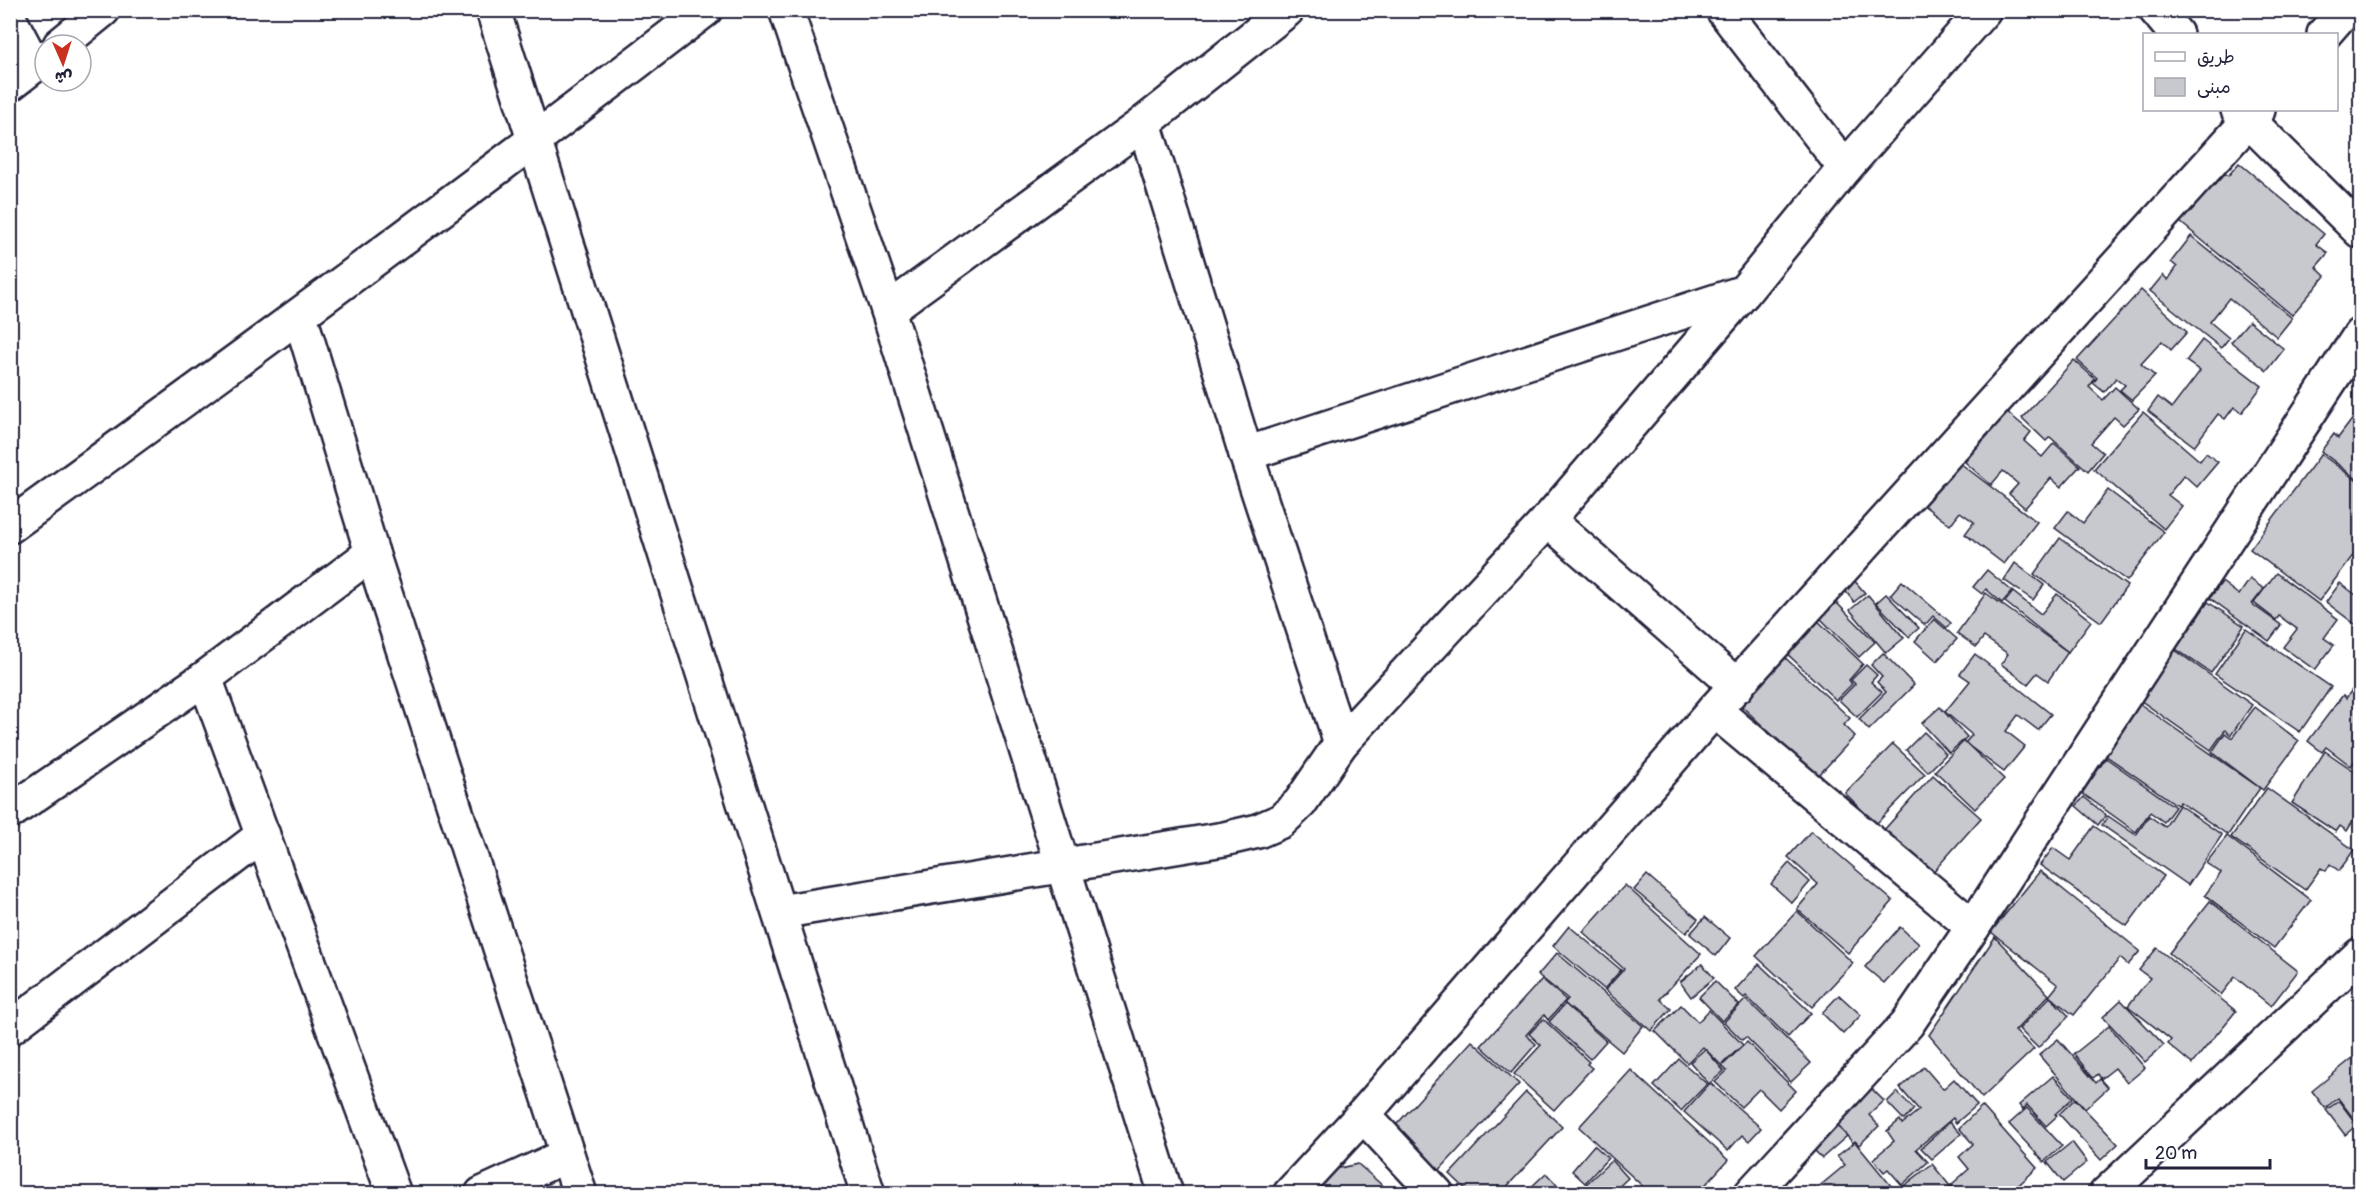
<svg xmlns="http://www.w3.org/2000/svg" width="2371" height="1204" font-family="Pangolin,'Playpen Sans Arabic',sans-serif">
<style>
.building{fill:#c8c8cf;stroke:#22223b;stroke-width:1.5}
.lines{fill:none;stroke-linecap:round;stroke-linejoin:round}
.minor-casing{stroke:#22223b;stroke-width:38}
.major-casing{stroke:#22223b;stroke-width:38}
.minor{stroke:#fff;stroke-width:33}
.major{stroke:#fff;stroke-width:33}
</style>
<rect width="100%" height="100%" fill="#fff"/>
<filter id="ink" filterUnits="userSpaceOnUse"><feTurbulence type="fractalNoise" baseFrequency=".0167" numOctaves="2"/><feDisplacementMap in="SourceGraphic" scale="12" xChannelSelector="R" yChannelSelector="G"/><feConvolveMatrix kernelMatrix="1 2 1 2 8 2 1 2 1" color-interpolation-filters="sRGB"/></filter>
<g filter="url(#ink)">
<g class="building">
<polygon points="2239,163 2324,234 2316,244 2328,253 2316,267 2325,276 2292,315 2180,222 2222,171 2228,176"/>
<polygon points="2191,236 2292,318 2277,337 2229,298 2210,322 2229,338 2221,348 2150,291 2163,275 2168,280 2177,267 2171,262"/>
<polygon points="2141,290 2187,332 2171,350 2162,341 2141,364 2155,376 2132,400 2120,390 2125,385 2116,378 2104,392 2093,383 2097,378 2077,360"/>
<polygon points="2249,321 2284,349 2267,371 2231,342"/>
<polygon points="2202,340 2262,386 2242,413 2234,407 2225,419 2218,414 2194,446 2148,411 2158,397 2172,408 2200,371 2186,361"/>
<polygon points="2074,360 2095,379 2089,387 2103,400 2115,387 2139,409 2123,425 2114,417 2091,443 2103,453 2088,471 2050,437 2046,441 2022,418"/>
<polygon points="2360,409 2360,477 2358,480 2321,451 2334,434 2338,438"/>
<polygon points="2007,412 2031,432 2024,441 2042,457 2054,443 2080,466 2061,487 2051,478 2025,508 2009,494 2018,484 2003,471 1991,485 1965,462"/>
<polygon points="2143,412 2200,461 2206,453 2218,462 2197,487 2184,475 2168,495 2182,506 2164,529 2094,469"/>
<polygon points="2321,454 2360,483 2360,546 2319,601 2250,549"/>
<polygon points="1956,460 2037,522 2004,564 1965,534 1974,522 1960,512 1950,525 1922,504"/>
<polygon points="2108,490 2164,532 2127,581 2055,528 2068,511 2083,523"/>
<polygon points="2060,538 2127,586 2101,622 2034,574"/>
<polygon points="2015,563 2044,585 2033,600 2004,580"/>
<polygon points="1987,570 2012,591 2002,603 1986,589 1982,594 1973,587"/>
<polygon points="2276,573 2338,619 2324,638 2334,645 2315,670 2283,647 2297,629 2279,616 2276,620 2254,603"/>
<polygon points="1853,579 1865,593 1854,602 1843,588"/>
<polygon points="2250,579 2264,589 2252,604 2281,625 2269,641 2210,598 2222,582 2239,595"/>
<polygon points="1902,581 1951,623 1947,628 1933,616 1925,625 1890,595"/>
<polygon points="2340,583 2360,598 2360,628 2326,602"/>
<polygon points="2013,592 2041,614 2057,594 2091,621 2068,652 2005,602"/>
<polygon points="1986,593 2068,652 2048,681 2037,673 2028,684 2001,664 2008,654 1984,637 1976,647 1957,633"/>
<polygon points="1886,594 1919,628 1909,637 1876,603"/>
<polygon points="1868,595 1904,638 1886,653 1850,610"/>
<polygon points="1833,599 1875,642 1859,657 1817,615"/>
<polygon points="2208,602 2244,626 2211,673 2176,649"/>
<polygon points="1816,619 1863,664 1849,680 1852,684 1836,700 1780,647"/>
<polygon points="1934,619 1957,639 1937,661 1915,641"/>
<polygon points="2246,629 2331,687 2300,732 2215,674"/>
<polygon points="2175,650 2252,705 2231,735 2225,730 2211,750 2140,700"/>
<polygon points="1778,651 1850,718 1844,725 1855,736 1817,777 1734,699"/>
<polygon points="1883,653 1914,685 1869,730 1859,719 1886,692 1877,682 1882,677 1871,665"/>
<polygon points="1975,654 2051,714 2038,730 2018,715 2006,731 2025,746 2004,772 1965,743 1972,735 1945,712 1970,681 1960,674"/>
<polygon points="1866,665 1877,675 1871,682 1882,692 1857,717 1839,700 1855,684 1851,680"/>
<polygon points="2360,679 2360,754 2351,766 2326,747 2322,752 2308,741 2343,695 2346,698"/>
<polygon points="2140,704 2260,788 2228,835 2180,802 2177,805 2105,755"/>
<polygon points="1940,707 1967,737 1949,753 1922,723"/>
<polygon points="2255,707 2299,741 2263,790 2212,752 2225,733 2232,738"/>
<polygon points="1924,732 1946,754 1928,772 1906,750"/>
<polygon points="1964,741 2004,779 1975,809 1935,771"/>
<polygon points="1893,744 1925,774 1876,824 1845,793"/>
<polygon points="2325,751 2360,775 2360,810 2347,831 2340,826 2336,832 2292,803"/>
<polygon points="2106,758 2175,807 2164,822 2150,812 2136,832 2082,793"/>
<polygon points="1933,775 1981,818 1932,873 1884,830"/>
<polygon points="2267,788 2354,850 2339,871 2330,864 2326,871 2321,868 2305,890 2231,837"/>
<polygon points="2084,797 2106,815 2098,825 2076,806"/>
<polygon points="2179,805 2222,835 2188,885 2102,825 2108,816 2136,835 2149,816 2165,827"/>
<polygon points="2094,826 2164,876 2127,926 2040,865 2053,848 2070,860"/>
<polygon points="1811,831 1893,901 1848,953 1797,909 1818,884 1788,857"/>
<polygon points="2227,836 2311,900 2274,948 2205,895 2221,873 2206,863"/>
<polygon points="1789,863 1810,882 1792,903 1771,884"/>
<polygon points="2040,871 2140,951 2128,965 2120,958 2074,1015 2049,996 2058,985 1991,932"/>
<polygon points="1647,875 1698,919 1686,933 1634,890"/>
<polygon points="1625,885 1701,954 1660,999 1671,1009 1651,1031 1605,990 1624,969 1583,932"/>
<polygon points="2210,901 2298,971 2271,1006 2235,977 2221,995 2169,953"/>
<polygon points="1797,911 1853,963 1812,1007 1756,956"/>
<polygon points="1705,917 1730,938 1716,956 1690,934"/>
<polygon points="1569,926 1621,970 1604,989 1553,946"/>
<polygon points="1900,927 1919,944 1884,983 1865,967"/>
<polygon points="1995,937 2049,995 2015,1031 2034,1049 1982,1098 1929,1035"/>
<polygon points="2157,948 2236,1011 2192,1064 2168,1044 2171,1040 2128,1006 2150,978 2139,970"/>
<polygon points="1557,953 1643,1026 1622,1052 1564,1003 1568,999 1538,975"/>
<polygon points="1702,964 1714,978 1691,997 1680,982"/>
<polygon points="1759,964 1811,1013 1788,1037 1746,996 1744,998 1735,990"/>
<polygon points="1542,979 1566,1000 1548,1020 1544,1015 1526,1035 1536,1044 1511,1073 1481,1046"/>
<polygon points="1715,981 1739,1005 1722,1021 1699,997"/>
<polygon points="1839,995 1861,1015 1843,1034 1822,1013"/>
<polygon points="2050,997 2069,1016 2038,1048 2019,1029"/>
<polygon points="1746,999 1811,1063 1791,1082 1746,1037 1742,1040 1724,1022"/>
<polygon points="2121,1000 2164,1045 2145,1062 2103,1017"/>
<polygon points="1565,1004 1606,1041 1590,1059 1549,1022"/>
<polygon points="1681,1005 1698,1022 1709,1010 1743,1045 1721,1065 1703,1047 1687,1063 1655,1031"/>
<polygon points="1543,1019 1589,1062 1587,1064 1592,1068 1554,1110 1514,1074 1541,1045 1529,1034"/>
<polygon points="2109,1026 2145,1068 2127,1083 2115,1068 2101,1079 2098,1074 2093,1078 2074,1054"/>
<polygon points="2058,1039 2096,1083 2100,1079 2108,1088 2085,1109 2039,1055"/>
<polygon points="1472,1041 1519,1084 1434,1176 1388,1134"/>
<polygon points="1747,1042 1796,1091 1779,1109 1759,1089 1741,1107 1715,1082 1727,1071 1722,1066"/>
<polygon points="1705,1049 1724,1071 1709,1084 1690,1062"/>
<polygon points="2360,1052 2360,1127 2338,1098 2325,1108 2312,1091"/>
<polygon points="1679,1059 1707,1084 1681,1111 1654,1086"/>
<polygon points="1924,1067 1943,1089 1954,1079 1977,1105 1956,1123 1953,1118 1916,1149 1928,1162 1902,1185 1888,1169 1884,1172 1873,1159 1894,1141 1887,1131 1900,1120 1902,1124 1919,1110 1900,1088"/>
<polygon points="1631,1070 1728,1160 1697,1194 1651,1194 1579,1127"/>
<polygon points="2053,1076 2073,1098 2055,1114 2057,1116 2046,1126 2027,1105 2023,1110 2019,1105"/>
<polygon points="1710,1083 1761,1128 1749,1141 1742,1135 1728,1151 1684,1112"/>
<polygon points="1869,1086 1884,1101 1869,1115 1879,1126 1859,1145 1855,1141 1853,1143 1834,1121"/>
<polygon points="1526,1092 1562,1127 1500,1194 1471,1194 1450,1174"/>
<polygon points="1897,1092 1914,1109 1904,1120 1887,1102"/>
<polygon points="2075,1099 2118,1144 2101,1160 2059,1114"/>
<polygon points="2339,1101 2357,1125 2345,1135 2326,1110"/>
<polygon points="1982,1106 2037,1168 2009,1194 1966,1194 1962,1189 1958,1193 1951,1185 1969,1169 1959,1157 1973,1144 1959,1128"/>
<polygon points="2027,1108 2062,1146 2044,1162 2009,1124"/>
<polygon points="1950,1122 1961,1134 1932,1159 1921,1148"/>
<polygon points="1836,1125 1847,1136 1822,1158 1812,1148"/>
<polygon points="1855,1142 1897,1193 1810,1194 1845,1165 1837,1156"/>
<polygon points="2072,1142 2087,1162 2063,1182 2047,1162"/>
<polygon points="1594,1145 1608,1158 1585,1183 1572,1171"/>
<polygon points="1612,1160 1628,1178 1611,1194 1593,1194 1585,1185"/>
<polygon points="1358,1164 1392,1194 1307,1194 1331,1170"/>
<polygon points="1932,1164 1955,1192 1910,1194 1904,1186"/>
<polygon points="1546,1173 1565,1194 1524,1194"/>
</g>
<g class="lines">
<defs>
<g id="minor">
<polyline points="786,10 888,310 1166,1194"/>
<polyline points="1723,10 1845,168"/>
<polyline points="2156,10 2176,34"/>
<polyline points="10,20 34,65"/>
<polyline points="2324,34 2345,10"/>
<polyline points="60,45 103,10"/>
<polyline points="10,84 45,57"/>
<polyline points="2238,110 2360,231"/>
<polyline points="1144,123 1246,454 1341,743"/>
<polyline points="888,310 1144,123 1287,10"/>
<polyline points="300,316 372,553 580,1194"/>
<polyline points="1246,454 1744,292"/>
<polyline points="1548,520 1737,686"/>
<path d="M10 526C244 357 476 186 705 10"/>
<polyline points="205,678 394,1194"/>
<polyline points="1714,710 1973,927"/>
<polyline points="10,812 205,678 372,553"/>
<polyline points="779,912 1224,839 1258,831 1281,821 1300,803 1341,743 1548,520 1744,292 1845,168 1984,10"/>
<polyline points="10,1028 263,835"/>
<polyline points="1363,1115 1437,1194"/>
<polyline points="482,1194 567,1155"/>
<polyline points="1290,1194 1363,1115 1714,710 2258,110"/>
<polyline points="1751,1194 1907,1024 1973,927 2360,335"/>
<polyline points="2106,1194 2360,955"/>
</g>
<polyline id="major" points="493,10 868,1194"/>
</defs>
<use href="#minor" class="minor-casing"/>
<use href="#major" class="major-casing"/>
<use href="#minor" class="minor"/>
<use href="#major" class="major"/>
</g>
</g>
<rect width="2371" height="1204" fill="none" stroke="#fff" stroke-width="36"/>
<rect x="18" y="18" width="2335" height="1168" fill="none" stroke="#22223b" stroke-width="2" filter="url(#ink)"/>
<rect x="2143" y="33" width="195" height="78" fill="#ffffff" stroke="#a7a7b1" stroke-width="1.5"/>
<rect x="2155" y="52" width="30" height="9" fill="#ffffff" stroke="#a7a7b1" stroke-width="1.5"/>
<text x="2197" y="63" font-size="18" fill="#22223b">طريق</text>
<rect x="2155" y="78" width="30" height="18" fill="#c8c8cf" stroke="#a7a7b1" stroke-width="1.5"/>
<text x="2197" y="93" font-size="18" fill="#22223b">مبنى</text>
<g transform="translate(63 63) rotate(177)"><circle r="28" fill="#ffffff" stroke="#a7a7b1" stroke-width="1.5"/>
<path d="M0-4.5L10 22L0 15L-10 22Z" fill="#c8321e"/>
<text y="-9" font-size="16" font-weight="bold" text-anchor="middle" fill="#22223b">ش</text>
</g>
<path d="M2146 1159v9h124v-9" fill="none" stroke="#22223b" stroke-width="3"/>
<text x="2155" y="1159" font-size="18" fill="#22223b" stroke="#ffffff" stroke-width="4.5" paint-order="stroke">20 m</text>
</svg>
